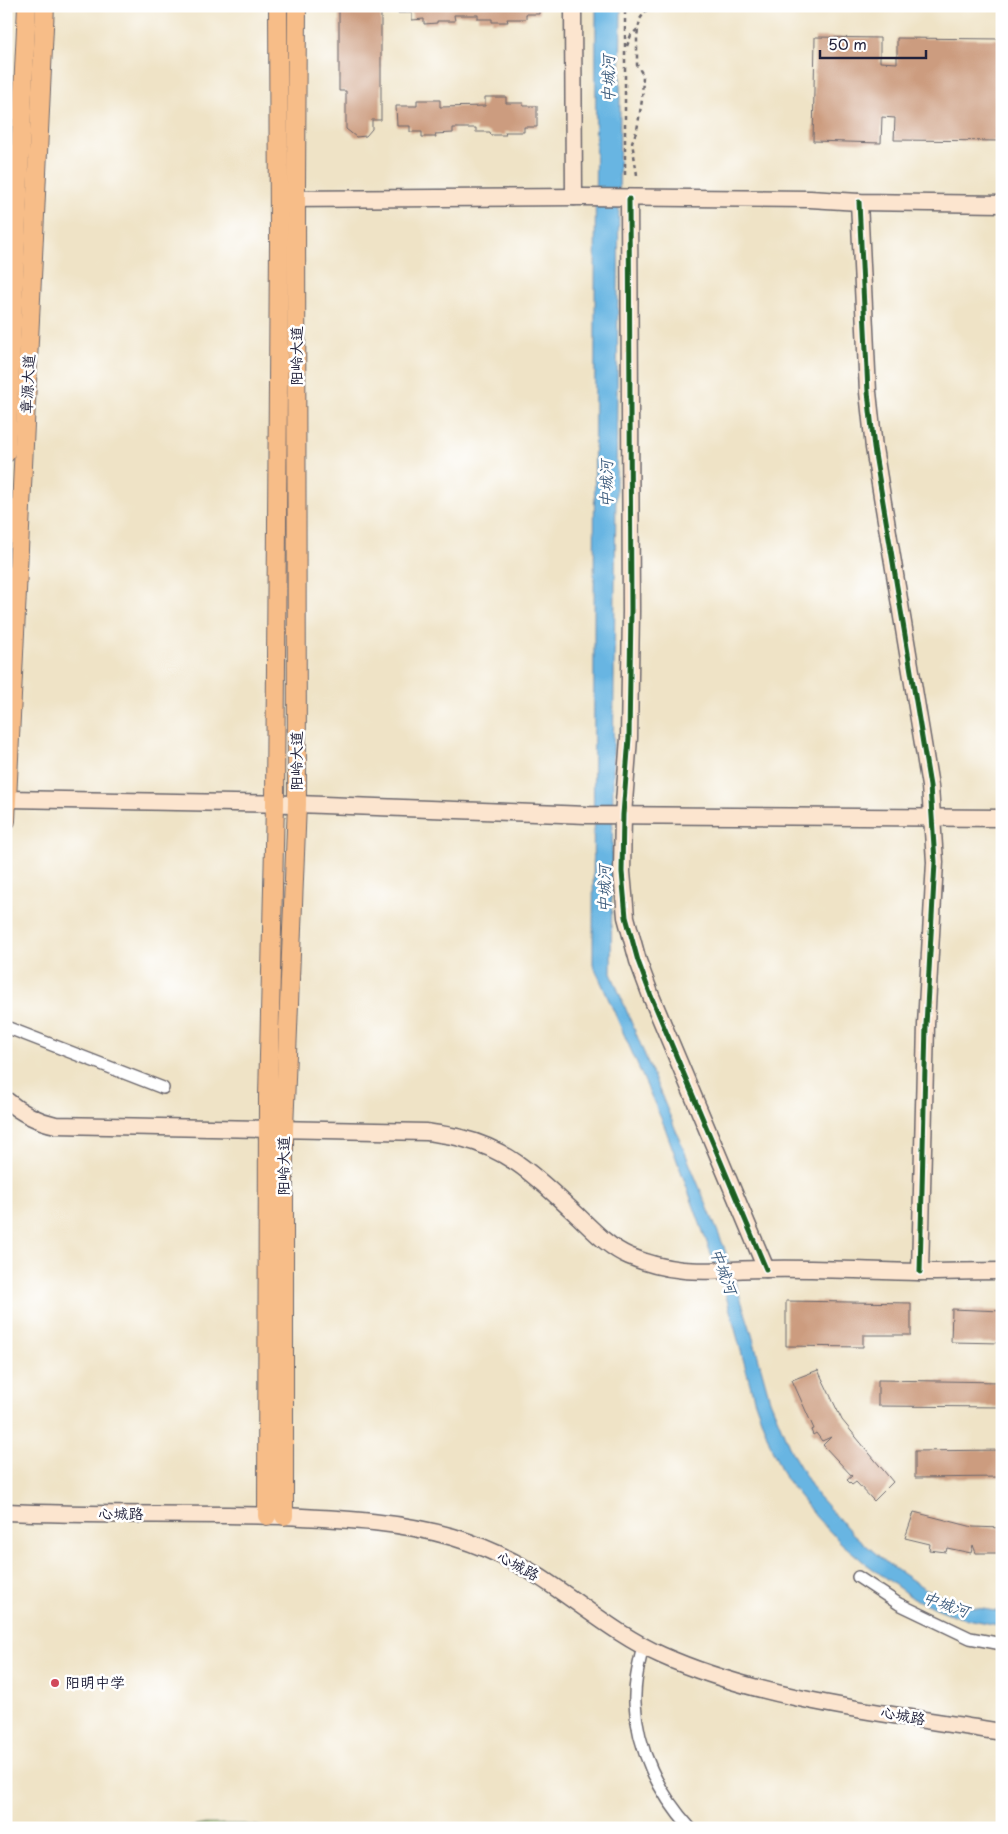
<svg xmlns="http://www.w3.org/2000/svg" width="1008" height="1834" font-family="'Playpen Sans','LXGW WenKai TC',sans-serif">
<style>
.forest{fill:#93b265;stroke:#5a6a50}
.water{fill:#68b5e2;stroke:#456c8e}
.building{fill:#cc9c7f}
.lines{fill:none;stroke-linecap:round;stroke-linejoin:round}
.street-casing{stroke:#6a666c;stroke-width:14}
.secondary-casing{stroke:#6a666c;stroke-width:19}
.primary-casing{stroke:#6a666c;stroke-width:20}
.path{stroke:#6a666c;stroke-width:2.5;stroke-dasharray:4 4;stroke-linecap:butt}
.street{stroke:#fff;stroke-width:11}
.secondary{stroke:#fce5cf;stroke-width:16}
.primary{stroke:#f7bd88;stroke-width:18}
.cycleway-casing{stroke:#fff;stroke-width:8}
.cycleway{stroke:#1b5e20;stroke-width:5}
.poi-dot{fill:#d1495b;stroke:#fff;stroke-width:2}
.labels{text-anchor:middle;stroke-width:5;stroke-linejoin:round;paint-order:stroke}
.street-label{font-size:15px;fill:#22223b;stroke:#fff}
.poi-label{font-size:15px;fill:#22223b;stroke:#fff;text-anchor:start}
.water-label{font-size:16px;font-style:italic;fill:#3e5d7e;stroke:#fff}
</style>
<rect width="100%" height="100%" fill="#fff"/>
<filter id="ink" filterUnits="userSpaceOnUse"><feTurbulence type="fractalNoise" baseFrequency=".02" numOctaves="2"/><feDisplacementMap in="SourceGraphic" scale="10" xChannelSelector="R" yChannelSelector="G"/><feConvolveMatrix kernelMatrix="1 2 1 2 8 2 1 2 1" color-interpolation-filters="sRGB"/></filter>
<filter id="wash" filterUnits="userSpaceOnUse"><feTurbulence type="fractalNoise" baseFrequency=".0096" numOctaves="4" result="noise"/><feDisplacementMap in="SourceGraphic" scale="20" xChannelSelector="R" yChannelSelector="G"/><feGaussianBlur stdDeviation="1.12" result="paint"/><feColorMatrix in="noise" values="0 0 0 0 0 0 0 0 0 0 0 0 0 0 0 0 0 1.4 0 .05"/><feComposite in="paint" operator="in"/></filter>
<g filter="url(#wash)">
<rect width="100%" height="100%" fill="#efe3c6"/>
<polygon class="forest" points="205,1824 243,1824 273,1828 185,1828"/>
<polygon class="water" points="596,6 621,6 611,973 724,1247 751,1331 770,1400 792,1453 817,1495 852,1533 888,1564 924,1588 971,1607 1002,1612 1002,1626 958,1617 914,1599 865,1563 841,1543 817,1518 785,1478 772,1449 754,1399 725,1292 664,1125 593,964"/>
<g id="blocks">
<g class="building">
<polygon points="339,6 381,6 381,120 372,120 372,129 366,136 356,137 346,129 346,91 339,91"/>
<polygon points="398,6 539,6 539,14 526,14 526,19 507,19 508,22 492,22 492,19 478,19 478,15 454,15 455,21 437,21 437,23 424,24 424,19 412,20 412,13 398,13"/>
<polygon points="815,37 880,38 880,62 897,63 897,38 1002,39 1002,141 894,140 895,118 882,117 881,143 813,141"/>
<polygon points="485,97 506,97 506,103 523,103 523,106 537,106 537,127 524,127 524,132 505,132 506,135 491,135 490,132 476,132 476,128 453,128 453,133 435,134 436,137 422,137 422,132 410,132 410,126 397,126 396,106 417,106 417,100 440,100 440,107 485,106"/>
<polygon points="786,1301 911,1303 911,1335 863,1335 863,1347 786,1346"/>
<polygon points="952,1309 1002,1311 1002,1343 951,1342"/>
<polygon points="818,1370 842,1420 893,1482 874,1501 856,1482 852,1485 847,1480 852,1476 823,1445 831,1437 822,1441 816,1433 813,1435 811,1430 814,1429 792,1380"/>
<polygon points="878,1380 1002,1382 1002,1407 878,1406"/>
<polygon points="1002,1450 1002,1477 915,1478 915,1451"/>
<polygon points="914,1512 973,1527 1002,1528 1002,1553 976,1553 973,1545 971,1553 947,1548 946,1552 929,1550 930,1544 905,1538"/>
</g>
</g>
</g>
<g filter="url(#ink)">
<use href="#blocks" fill-opacity="0" stroke="#6a666c" stroke-width="1"/>
<g class="lines">
<defs>
<g id="street">
<polyline points="6,1027 163,1088"/>
<polyline points="858,1577 899,1604 970,1638 1002,1644"/>
<path d="M643 1646C639 1664 634 1683 635 1703 637 1749 659 1794 690 1828"/>
</g>
<g id="secondary">
<polyline points="573,6 574,197"/>
<polyline points="283,199 582,197 810,199 859,202 1002,204"/>
<polyline points="629,199 631,611 629,738 623,815 622,872 626,917 638,961 651,996 766,1269"/>
<polyline points="859,202 868,392 874,448 930,786 935,862 926,1025 920,1272"/>
<polyline points="8,799 297,804 587,815 1002,818"/>
<path d="M6 1100C21 1113 36 1121 56 1125L427 1132C438 1134 450 1135 461 1138 511 1150 539 1180 576 1214 592 1229 608 1247 629 1256 681 1278 714 1269 767 1269 817 1268 868 1271 918 1272 946 1272 974 1271 1002 1271"/>
<path d="M6 1512C98 1516 191 1513 283 1516 341 1519 397 1521 453 1537 490 1548 525 1566 556 1588 591 1612 623 1638 661 1655 763 1701 892 1714 1002 1732"/>
</g>
<g id="primary">
<polyline points="6,453 27,6"/>
<polyline points="6,821 45,6"/>
<polyline points="267,1516 268,1097 275,804 279,242 278,6"/>
<polyline points="284,1516 284,1129 297,804 296,188 297,6"/>
</g>
</defs>
<use href="#street" class="street-casing"/>
<use href="#secondary" class="secondary-casing"/>
<use href="#primary" class="primary-casing"/>
<g class="path">
<polyline points="627,46 631,35 639,28"/>
<polyline points="625,175 625,6"/>
<polyline points="637,175 632,142 637,130 642,100 643,75 637,65 637,36 640,19 649,6"/>
</g>
<use href="#street" class="street"/>
<use href="#secondary" class="secondary"/>
<use href="#primary" class="primary"/>
<defs>
<g id="cycleway">
<polyline points="629,199 631,611 629,738 623,815 622,872 626,917 638,961 651,996 766,1269"/>
<polyline points="859,202 868,392 874,448 930,786 935,862 926,1025 920,1272"/>
</g>
</defs>
<use href="#cycleway" class="cycleway-casing"/>
<use href="#cycleway" class="cycleway"/>
</g>
</g>
<circle class="poi-dot" cx="55" cy="1683" r="5"/>
<g class="labels">
<g class="street-label">
<text transform="translate(297 356) rotate(-90)" y="5">阳岭大道</text>
<text transform="translate(28 384) rotate(-87)" y="5">章源大道</text>
<text transform="translate(297 761) rotate(-90)" y="5">阳岭大道</text>
<text transform="translate(284 1166) rotate(-90)" y="5">阳岭大道</text>
<text x="121" y="1519">心城路</text>
<text transform="translate(518 1566) rotate(29)" y="5">心城路</text>
<text transform="translate(903 1716) rotate(10)" y="5">心城路</text>
</g>
<g class="poi-label">
<text x="65" y="1688">阳明中学</text>
</g>
<g class="water-label">
<text transform="translate(608 79) rotate(-90)" y="6">中城河</text>
<text transform="translate(606 484) rotate(-90)" y="6">中城河</text>
<text transform="translate(604 889) rotate(-90)" y="6">中城河</text>
<text transform="translate(724 1271) rotate(70)" y="6">中城河</text>
<text transform="translate(946 1604) rotate(19)" y="6">中城河</text>
</g>
</g>
<rect width="1008" height="1834" fill="none" stroke="#fff" stroke-width="25"/>
<path d="M820 50v8h106v-8" fill="none" stroke="#22223b" stroke-width="2.5"/>
<text x="828" y="50" font-size="15" fill="#22223b" stroke="#ffffff" stroke-width="4" paint-order="stroke">50 m</text>
</svg>
